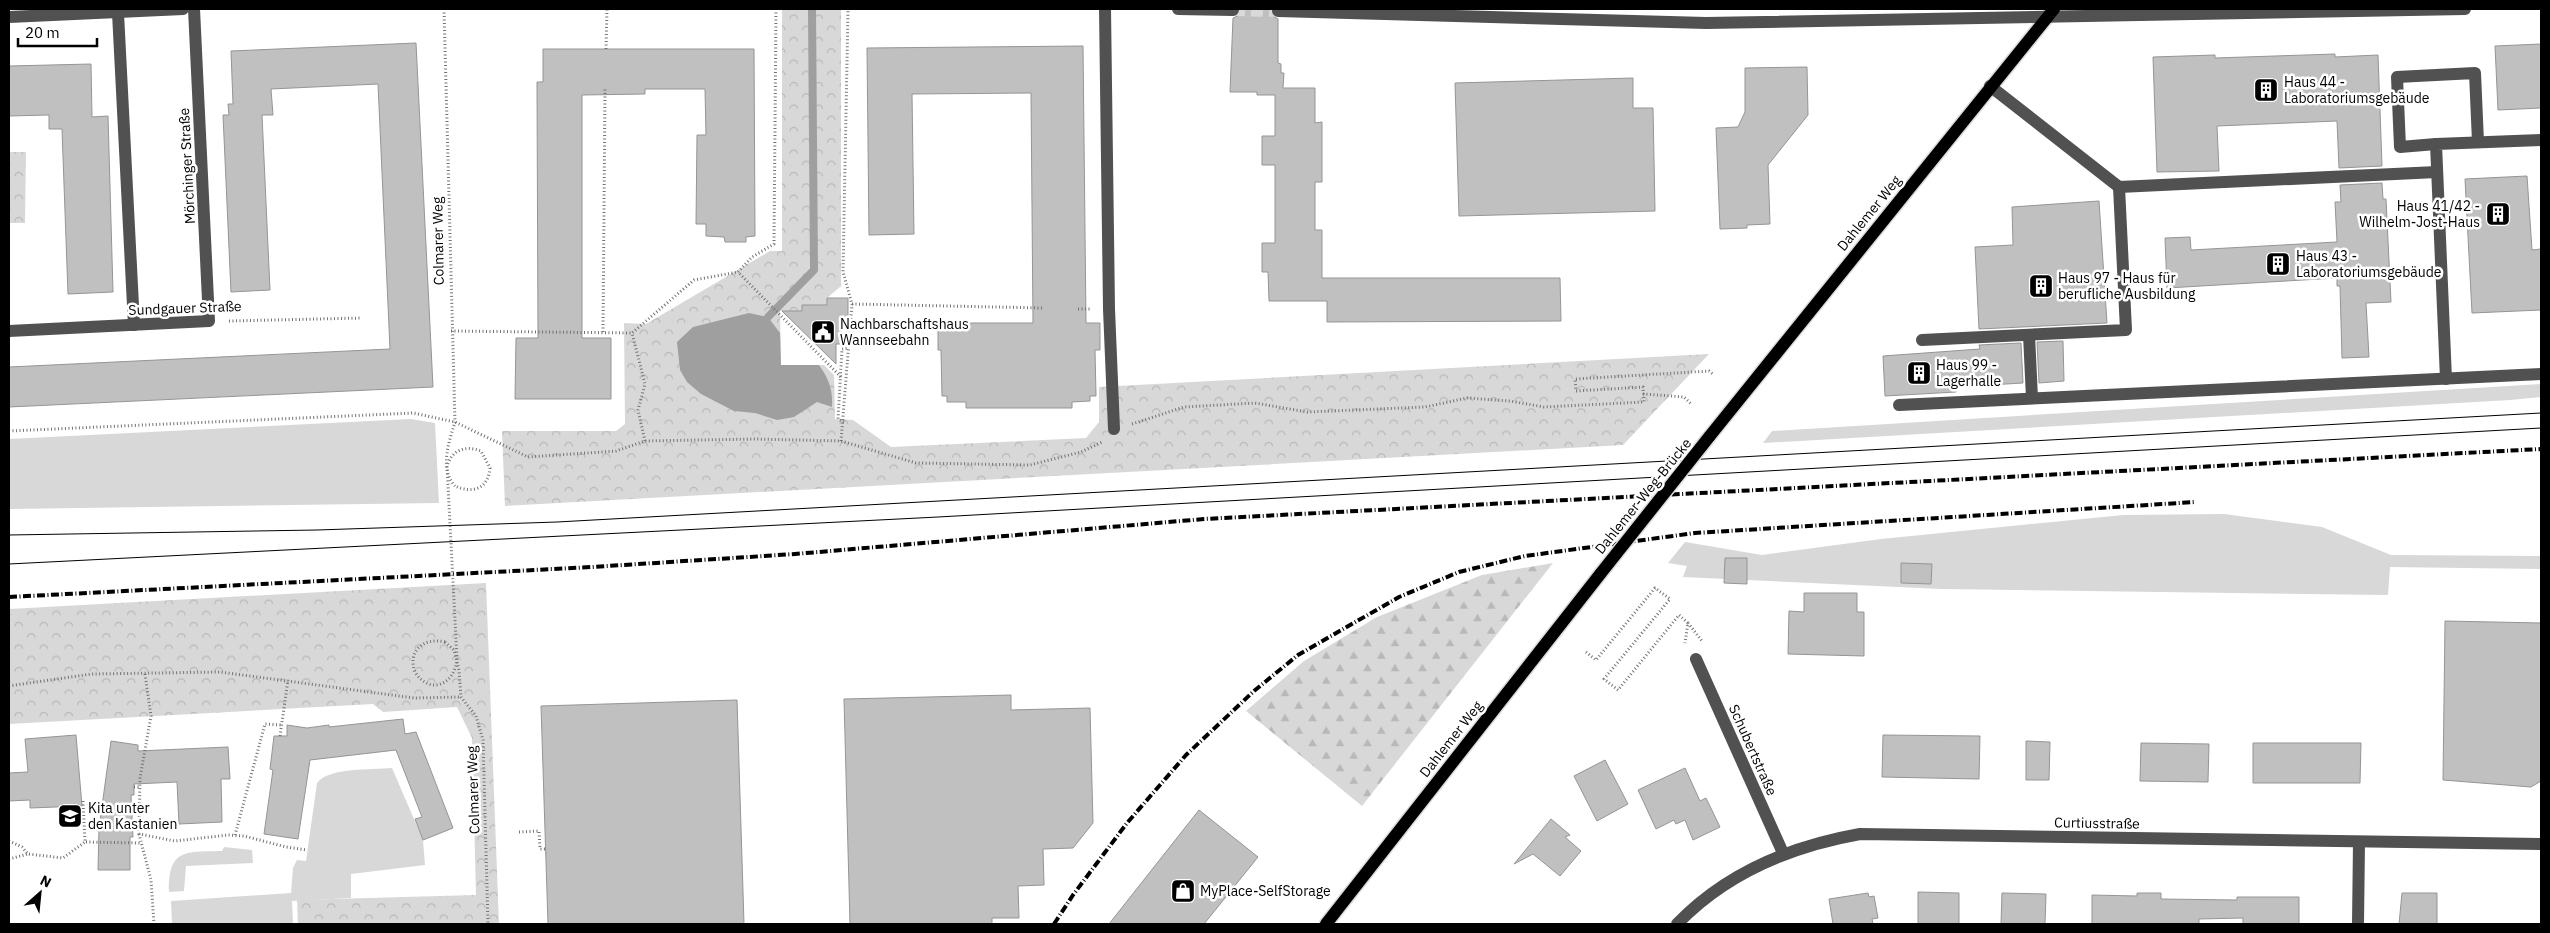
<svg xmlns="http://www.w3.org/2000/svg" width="2550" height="933" font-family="'IBM Plex Sans',sans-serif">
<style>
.green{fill:#d8d8d8}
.forest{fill:url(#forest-firs)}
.park{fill:url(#park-crowns)}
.water{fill:#9f9f9f}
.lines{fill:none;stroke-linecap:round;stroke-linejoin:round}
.stream{stroke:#9f9f9f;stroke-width:8}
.building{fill:#c0c0c0;stroke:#959595}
.minor-tunnel{stroke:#d9d9d9;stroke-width:12;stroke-dasharray:12 6;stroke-linecap:butt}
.major-casing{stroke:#dbdbdb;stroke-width:15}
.path{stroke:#737373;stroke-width:3;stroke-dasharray:1 2.5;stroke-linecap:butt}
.minor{stroke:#515151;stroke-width:12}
.major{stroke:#000;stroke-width:12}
.tram{stroke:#000;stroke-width:1}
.rail{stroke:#000;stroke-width:4;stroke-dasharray:8 2.5 1 2.5;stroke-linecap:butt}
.major-bridge-casing{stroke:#dbdbdb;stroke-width:15;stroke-linecap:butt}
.path-bridge{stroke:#737373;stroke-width:3;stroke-dasharray:1 2.5;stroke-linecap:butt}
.major-bridge{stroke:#000;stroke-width:12}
.labels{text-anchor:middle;stroke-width:5;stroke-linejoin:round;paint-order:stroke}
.poi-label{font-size:14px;fill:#000;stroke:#fff;text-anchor:start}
.street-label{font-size:14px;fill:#000;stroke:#fff}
</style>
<defs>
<pattern id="forest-firs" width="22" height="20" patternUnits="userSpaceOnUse" patternTransform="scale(1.25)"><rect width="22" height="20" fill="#d8d8d8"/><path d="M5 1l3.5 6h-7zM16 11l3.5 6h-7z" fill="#b8b8b8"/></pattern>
<pattern id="park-crowns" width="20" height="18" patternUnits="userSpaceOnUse" patternTransform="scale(1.25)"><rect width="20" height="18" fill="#d8d8d8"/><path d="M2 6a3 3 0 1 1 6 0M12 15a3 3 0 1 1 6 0" fill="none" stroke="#b8b8b8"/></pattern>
</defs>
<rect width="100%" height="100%" fill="#fff"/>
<g class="green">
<polygon points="2541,384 2541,397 2510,400 1763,443 1772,431"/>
<polygon points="411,419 435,423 439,503 9,509 9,439"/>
<polygon points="2224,514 2322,527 2391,555 2541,556 2541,569 2390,567 2388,595 1942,589 1704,578 1683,577 1687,566 1668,563 1685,542 1762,555 1881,539 2123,515"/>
<path d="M392 768 423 840 425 865 351 874V898L292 901 293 924H172L171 901 291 893 293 868 297 860 306 861 317 783C329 767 372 770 392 768Z"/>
<path d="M224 847 252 850 253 863 186 866 184 891 169 892C168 848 186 852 222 851Z"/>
</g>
<polygon class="forest" points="1553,563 1362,806 1246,711 1304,661 1377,617 1482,575"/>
<g class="park">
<polygon points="782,9 841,9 841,286 827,298 827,305 802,311 780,311 781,365 824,365 834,375 835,419 853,420 891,447 1086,438 1099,422 1099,387 1709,354 1623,445 505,506 502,431 616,431 625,424 624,323 646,324 770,251 782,251"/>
<polygon points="9,152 26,152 25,223 9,223"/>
<polygon points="486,583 499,924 298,924 297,900 476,895 472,738 457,707 383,712 373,704 9,724 9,609"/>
</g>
<path class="water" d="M749 313 768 317 780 333 781 365H819C829 379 833 390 832 407L817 402 794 417 777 420 755 413 734 411 701 394 687 382 680 370 677 342 693 327Z"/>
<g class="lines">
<polyline class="stream" points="768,317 814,270 812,9"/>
</g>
<g class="building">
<polygon points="1241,9 1270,9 1271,15 1278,19 1278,63 1281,64 1281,73 1284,73 1283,88 1315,88 1315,123 1322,122 1322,182 1315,182 1315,230 1322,230 1322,278 1560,278 1561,321 1327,322 1327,301 1269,301 1268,272 1262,272 1262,243 1275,243 1275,165 1262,165 1262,136 1275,136 1275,95 1257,95 1257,92 1230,92 1233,18 1240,15"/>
<polygon points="416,43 433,387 9,407 9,367 390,349 378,84 271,89 273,115 262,115 270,290 231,292 223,115 229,115 228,104 233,104 231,51"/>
<polygon points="2541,44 2541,108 2498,110 2495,46"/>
<polygon points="1083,46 1086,323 1100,323 1100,350 1095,350 1096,396 1090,396 1090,401 1072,402 1072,408 966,408 966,402 947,402 947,396 942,396 941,350 938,350 938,323 1033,323 1031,93 912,94 914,234 869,235 867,48"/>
<polygon points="543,49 754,49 755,236 746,237 746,242 725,242 724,237 706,236 706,224 696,224 697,135 706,135 705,89 645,89 645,94 582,95 582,338 611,338 611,399 515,399 516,338 538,338 537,82 543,82"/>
<polygon points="2335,54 2335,57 2378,55 2382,166 2339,168 2337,121 2217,126 2219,171 2157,172 2153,57 2215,55 2215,58"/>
<polygon points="91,64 92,117 108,116 113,292 68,294 62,129 49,129 49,115 9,116 9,66"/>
<polygon points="1807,67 1808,115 1768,165 1770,224 1747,225 1747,228 1720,229 1716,128 1738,127 1745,112 1745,68"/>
<polygon points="1633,78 1633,108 1653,108 1655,211 1459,216 1455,83"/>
<polygon points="2527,176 2532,250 2541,249 2541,310 2472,313 2465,179"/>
<polygon points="2382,183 2383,199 2386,199 2391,302 2366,303 2369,357 2342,358 2340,286 2337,286 2337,278 2167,288 2165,238 2190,237 2191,250 2337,242 2335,202 2341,202 2340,185"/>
<polygon points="2099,201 2107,323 1979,329 1975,247 2013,245 2012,207"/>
<polygon points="827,298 848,298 848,319 842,319 841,344 836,344 836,364 782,311 802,311 802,305 827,305"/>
<polygon points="2063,341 2064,381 2039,383 2037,342"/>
<polygon points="2021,343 2023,383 1955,387 1956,392 1885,396 1883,356 1980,349 1979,345"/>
<polygon points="1725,558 1747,558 1747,584 1724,583"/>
<polygon points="1901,563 1932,564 1931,584 1901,583"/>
<polygon points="1804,593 1857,593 1857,612 1864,612 1864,656 1788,654 1789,611 1804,612"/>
<polygon points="2445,621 2541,623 2541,781 2531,787 2443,780"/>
<polygon points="1011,695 1011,710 1090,708 1093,823 1073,848 1043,849 1044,885 1018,886 1019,918 992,918 992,924 850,924 844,699"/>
<polygon points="737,700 744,924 548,924 541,706"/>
<polygon points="403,719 405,734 416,732 453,828 423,840 415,819 422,817 396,750 310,760 298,839 264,834 273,770 270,769 274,736 287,736 287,725 307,728 329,725 329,727"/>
<polygon points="76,735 82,806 30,808 30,800 9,801 9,773 28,772 25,739"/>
<polygon points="1883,735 1980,736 1979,779 1882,777"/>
<polygon points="111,741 138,745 138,751 228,747 230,779 221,779 222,822 179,824 177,782 134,784 134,795 131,795 133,837 130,837 130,870 98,870 99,828"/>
<polygon points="2026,741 2050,742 2049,780 2026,780"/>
<polygon points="2141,743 2209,744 2208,782 2140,781"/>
<polygon points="2253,743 2361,743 2360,783 2253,783"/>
<polygon points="1605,760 1628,804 1597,821 1574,776"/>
<polygon points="1685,768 1700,801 1706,798 1720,827 1693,840 1685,820 1676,824 1674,820 1656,829 1638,790"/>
<polygon points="1199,810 1258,857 1204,924 1109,924"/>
<polygon points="1551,819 1570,835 1565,837 1581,851 1560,876 1533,854 1514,864"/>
<polygon points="1918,892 1959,893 1959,924 1918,924"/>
<polygon points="1868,893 1869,897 1874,896 1878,918 1872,919 1873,924 1833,924 1829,899"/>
<polygon points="2002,893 2046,894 2045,924 2001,924"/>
<polygon points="2137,893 2161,893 2161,899 2237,900 2237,897 2299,897 2299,924 2243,924 2243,918 2199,919 2199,924 2092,924 2092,895 2137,896"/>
<polygon points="2402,893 2437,893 2437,924 2399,924"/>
</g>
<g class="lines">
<polyline class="minor-tunnel" points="1233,10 1278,11"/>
<defs>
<g id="major">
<polyline points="1709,437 2054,9"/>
<polyline points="1326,924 1601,573"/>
</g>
</defs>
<use href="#major" class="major-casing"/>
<g class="path">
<path d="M444 9 455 422C449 442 439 469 455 486"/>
<polyline points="776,9 774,244 752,257 738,272 841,377"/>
<polyline points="606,49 607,9"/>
<polyline points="852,304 1043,308"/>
<polyline points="1078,309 1091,309"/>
<polyline points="229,321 362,318"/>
<polyline points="451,331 632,333"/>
<polyline points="603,332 605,89"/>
<polyline points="1643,394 1684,397 1691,404"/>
<polyline points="844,422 838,419 842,349 848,348"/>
<polyline points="1132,424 1184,407 1255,403 1307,412 1425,407 1467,398 1510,401 1544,407 1644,402 1643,387 1576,391 1575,379 1709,371 1714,375"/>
<polyline points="9,431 413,413 455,422 528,457 616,451 645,441 755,439 841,441 916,463 1030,465 1081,452 1102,442"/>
<polyline points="645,441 638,410 645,384 632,333 694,280 738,272"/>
<polyline points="841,441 852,304 843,272 848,9"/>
<polyline points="1688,623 1702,641"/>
<polyline points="445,642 454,650 459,670 461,697 476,716 483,740 488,924"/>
<polyline points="1586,652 1596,660 1655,588 1670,599 1604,679 1618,690 1679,615 1688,623 1685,643"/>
<polyline points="145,674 151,716 140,778 139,834 175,841 228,835 244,836 286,847 307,850"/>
<polyline points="9,686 92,674 220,672 414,698 461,697"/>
<polyline points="280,736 288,680"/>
<polyline points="134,787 139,787"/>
<polyline points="83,801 85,842 141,843"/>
<polyline points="519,832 539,831 540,849 545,849"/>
<polyline points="139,834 151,880 154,924"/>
<polyline points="235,835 265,724 282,725"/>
<polyline points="9,841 22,847 28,854 63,858 85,842"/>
<polyline points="9,859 28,854"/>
</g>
<g class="minor">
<polyline points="1105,9 1109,309 1114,429"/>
<polyline points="1178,9 1233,10"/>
<polyline points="1278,11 1706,23 2465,9"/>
<polyline points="118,13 134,325"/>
<polyline points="9,17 183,9"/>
<polyline points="1990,86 2119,187 2437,172"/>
<polyline points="2436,144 2400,147 2397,77 2475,73 2478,142"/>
<polyline points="9,331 209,321 194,9"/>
<polyline points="2029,335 2032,398"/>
<polyline points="1922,340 2126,330 2119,187"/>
<polyline points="2446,379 2436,144 2541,140"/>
<polyline points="1899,405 2541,374"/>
<polyline points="1696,659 1783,853"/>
<path d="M1677 924C1726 873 1792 846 1860 834L2541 844"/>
<polyline points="2358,924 2359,842"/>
</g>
<use href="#major" class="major"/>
<g class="tram">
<polyline points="9,535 317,530 557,522 2541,413"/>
<polyline points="9,564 938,517 2541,428"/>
</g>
<g class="rail">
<polyline points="9,597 592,567 795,554 1204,519 2541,449"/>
<polyline points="1054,924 1073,895 1127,823 1186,755 1254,691 1298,655 1399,597 1459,572 1525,556 1695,533 2195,502"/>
</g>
<defs>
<polyline id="major-bridge" points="1601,573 1709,437"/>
</defs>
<use href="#major-bridge" class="major-bridge-casing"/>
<path class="path-bridge" d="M445 642C425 637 407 650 415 672 430 696 455 684 457 659L447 466C452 450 465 445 481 451L490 468C488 489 473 494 455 486"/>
<use href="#major-bridge" class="major-bridge"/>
</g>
<defs>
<symbol id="building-square" viewBox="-11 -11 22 22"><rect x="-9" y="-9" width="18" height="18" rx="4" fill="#000" stroke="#fff"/><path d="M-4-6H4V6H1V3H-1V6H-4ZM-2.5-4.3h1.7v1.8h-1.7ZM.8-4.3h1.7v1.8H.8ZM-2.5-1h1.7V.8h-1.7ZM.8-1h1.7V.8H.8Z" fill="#fff"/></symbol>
<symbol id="civic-square" viewBox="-11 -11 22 22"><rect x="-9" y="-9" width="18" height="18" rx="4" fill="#000" stroke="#fff"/><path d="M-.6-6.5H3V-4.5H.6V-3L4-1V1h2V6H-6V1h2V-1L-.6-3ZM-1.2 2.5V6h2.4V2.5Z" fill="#fff"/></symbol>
<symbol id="school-square" viewBox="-11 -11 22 22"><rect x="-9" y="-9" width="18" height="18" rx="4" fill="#000" stroke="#fff"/><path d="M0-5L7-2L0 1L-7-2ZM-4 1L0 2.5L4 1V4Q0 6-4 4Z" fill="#fff"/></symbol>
<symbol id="shop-square" viewBox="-11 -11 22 22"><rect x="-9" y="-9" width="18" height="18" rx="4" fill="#000" stroke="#fff"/><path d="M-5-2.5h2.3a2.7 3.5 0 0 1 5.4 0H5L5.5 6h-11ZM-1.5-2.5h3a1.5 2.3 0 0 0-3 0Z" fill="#fff"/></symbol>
</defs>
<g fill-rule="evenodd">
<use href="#building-square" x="2252" y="76" width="28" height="28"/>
<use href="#building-square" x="2484" y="200" width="28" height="28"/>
<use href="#building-square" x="2264" y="250" width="28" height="28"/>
<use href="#building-square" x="2027" y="272" width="28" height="28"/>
<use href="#civic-square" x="809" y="318" width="28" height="28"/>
<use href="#building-square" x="1905" y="359" width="28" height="28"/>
<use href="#school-square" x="56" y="802" width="28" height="28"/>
<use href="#shop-square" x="1169" y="877" width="28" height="28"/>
</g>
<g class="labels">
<g class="poi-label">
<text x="2284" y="87">Haus 44 -<tspan x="2284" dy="16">Laboratoriumsgebäude</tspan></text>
<text x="2480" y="211" text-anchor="end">Haus 41/42 -<tspan x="2480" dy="16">Wilhelm-Jost-Haus</tspan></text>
<text x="2296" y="261">Haus 43 -<tspan x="2296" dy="16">Laboratoriumsgebäude</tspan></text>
<text x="2058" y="283">Haus 97 - Haus für<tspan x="2058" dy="16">berufliche Ausbildung</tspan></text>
<text x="840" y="329">Nachbarschaftshaus<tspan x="840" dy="16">Wannseebahn</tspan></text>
<text x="1936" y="370">Haus 99 -<tspan x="1936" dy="16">Lagerhalle</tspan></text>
<text x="88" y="813">Kita unter<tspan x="88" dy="16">den Kastanien</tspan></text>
<text x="1200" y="896">MyPlace-SelfStorage</text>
</g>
<g class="street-label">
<text transform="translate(187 166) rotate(-93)" y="5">Mörchinger Straße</text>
<text transform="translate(1869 213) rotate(-51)" y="5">Dahlemer Weg</text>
<text transform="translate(438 241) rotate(-91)" y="5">Colmarer Weg</text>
<text transform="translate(185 308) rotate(-2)" y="5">Sundgauer Straße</text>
<text transform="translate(1643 496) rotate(-51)" y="5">Dahlemer-Weg-Brücke</text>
<text transform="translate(1451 739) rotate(-52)" y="5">Dahlemer Weg</text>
<text transform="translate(1753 750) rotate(66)" y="5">Schubertstraße</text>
<text transform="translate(473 790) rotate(-92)" y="5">Colmarer Weg</text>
<text transform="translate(2097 823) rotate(1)" y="5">Curtiusstraße</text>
</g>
</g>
<rect width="2550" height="933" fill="none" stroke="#000000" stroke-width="20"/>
<g transform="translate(40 893) rotate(27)" stroke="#ffffff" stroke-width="4" paint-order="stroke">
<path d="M0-4L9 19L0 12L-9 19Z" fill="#000000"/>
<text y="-8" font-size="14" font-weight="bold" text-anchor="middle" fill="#000000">N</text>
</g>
<path d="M18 38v8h79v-8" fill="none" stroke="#000000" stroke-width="2.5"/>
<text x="25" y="38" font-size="15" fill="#000000" stroke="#ffffff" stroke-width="4" paint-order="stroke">20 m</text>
</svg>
